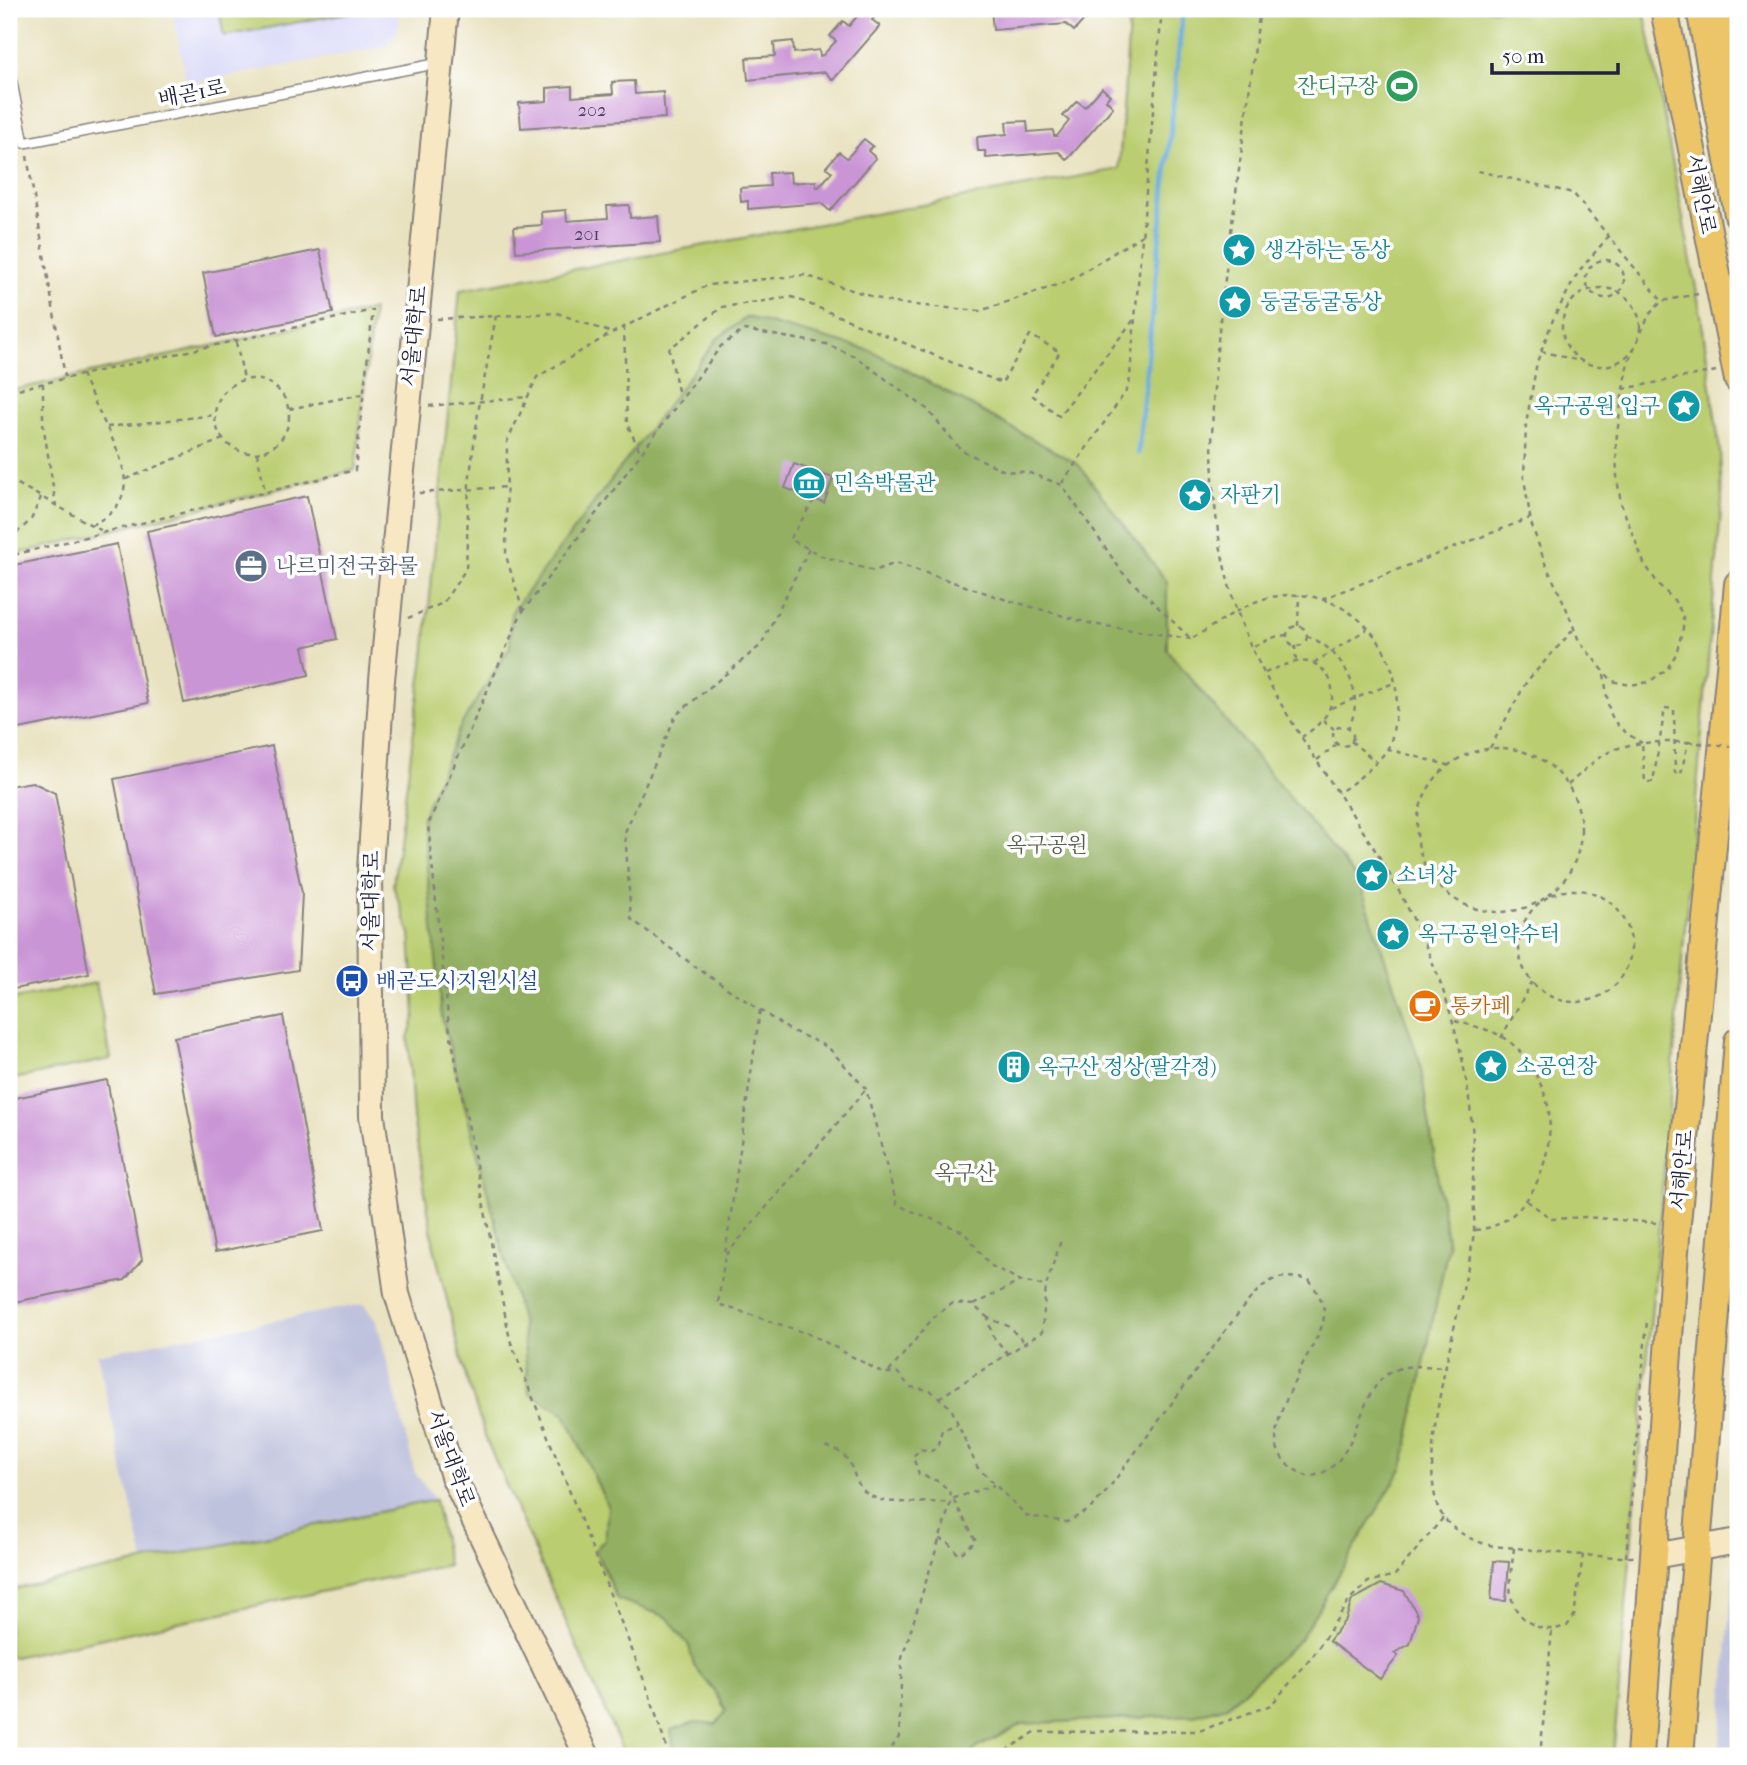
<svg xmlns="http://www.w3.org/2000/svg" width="1747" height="1765" font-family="'IM FELL French Canon','Noto Serif KR',serif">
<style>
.built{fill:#d7d7f8}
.industrial{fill:#bfc2dd}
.green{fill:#bacd70;stroke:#6e7856;stroke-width:2}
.forest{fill:#93b062;stroke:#5a694e;stroke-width:2}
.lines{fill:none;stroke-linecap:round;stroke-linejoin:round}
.stream{stroke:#67abdc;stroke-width:5}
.building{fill:#ca95d5}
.lane-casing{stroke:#86827e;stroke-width:12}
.secondary-casing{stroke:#86827e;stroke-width:28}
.primary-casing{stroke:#86827e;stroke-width:30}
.path{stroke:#86827e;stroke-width:2.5;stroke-dasharray:5 5;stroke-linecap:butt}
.lane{stroke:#fff;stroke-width:9}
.secondary{stroke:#f7e8c3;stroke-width:24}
.primary{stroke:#ecc569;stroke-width:26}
.path-bridge{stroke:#86827e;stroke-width:2.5;stroke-dasharray:5 5;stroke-linecap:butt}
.labels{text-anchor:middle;stroke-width:7;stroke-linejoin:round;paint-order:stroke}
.number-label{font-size:18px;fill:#4c3f62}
.leisure-label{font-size:21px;fill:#27864d;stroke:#fff;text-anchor:end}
.street-label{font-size:21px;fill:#22223b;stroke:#fff}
.culture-label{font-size:21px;fill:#0d838f;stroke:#fff;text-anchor:start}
.service-label{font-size:21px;fill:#4e5e75;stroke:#fff;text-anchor:start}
.park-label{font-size:21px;fill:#575e4e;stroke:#fff}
.transit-label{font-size:21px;fill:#164399;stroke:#fff;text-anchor:start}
.food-label{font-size:21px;fill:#c56008;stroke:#fff;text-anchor:start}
</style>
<rect width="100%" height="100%" fill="#fff"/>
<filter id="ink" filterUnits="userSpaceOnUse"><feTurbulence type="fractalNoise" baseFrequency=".0143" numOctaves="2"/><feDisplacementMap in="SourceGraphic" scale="14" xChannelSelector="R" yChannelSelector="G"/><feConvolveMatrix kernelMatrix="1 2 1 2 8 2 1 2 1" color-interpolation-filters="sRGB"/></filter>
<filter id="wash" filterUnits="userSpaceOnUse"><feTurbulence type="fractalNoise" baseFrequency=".00686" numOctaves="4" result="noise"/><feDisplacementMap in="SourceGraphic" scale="28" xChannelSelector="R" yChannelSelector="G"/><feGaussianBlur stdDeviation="1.57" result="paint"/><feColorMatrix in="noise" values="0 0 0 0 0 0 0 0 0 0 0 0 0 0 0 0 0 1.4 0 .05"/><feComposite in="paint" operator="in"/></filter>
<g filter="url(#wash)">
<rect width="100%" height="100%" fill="#e9e2c0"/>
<polygon class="built" points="172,9 400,9 398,29 385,47 187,84"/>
<g class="industrial">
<polygon points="363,1304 377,1322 415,1473 435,1500 144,1561 97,1354"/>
<polygon points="1738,1511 1738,1756 1719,1756"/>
</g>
<g class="green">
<polygon points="219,9 363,9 363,10 224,36"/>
<polygon points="1130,9 1644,9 1701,315 1720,451 1722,500 1613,1756 625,1756 488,1444 466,1377 434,1247 413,1118 408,1038 415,1015 410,934 393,885 424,657 460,290 1119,169"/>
<polygon points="373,310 355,470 9,556 9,391"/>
<polygon points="96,983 111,1059 9,1080 9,1000"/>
<polygon points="435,1500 448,1565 9,1658 9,1590"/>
</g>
<polygon class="forest" points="747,317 872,351 1078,464 1167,582 1167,650 1359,881 1420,1063 1448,1246 1403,1467 1300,1639 1227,1706 1194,1715 1022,1724 977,1748 968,1756 675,1756 671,1730 695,1722 716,1724 726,1711 717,1694 694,1666 689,1646 667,1617 617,1599 595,1550 605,1539 608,1507 565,1414 529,1393 522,1324 442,1018 422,818 461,725 510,647 511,613 718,338"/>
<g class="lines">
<polyline class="stream" points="1138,453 1183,9"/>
</g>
<g id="blocks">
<g class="building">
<polygon points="863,9 875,17 872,20 880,26 833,80 825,72 748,80 746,58 775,56 774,43 793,41 794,53 819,50 820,56 823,55 836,41 830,36 843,21 849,26"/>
<polygon points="991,9 1094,9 1074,31 1066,24 993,30"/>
<polygon points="634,81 635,94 663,92 665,118 521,128 519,103 547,101 547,88 572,86 572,97 613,94 612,82"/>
<polygon points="1102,88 1110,95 1106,100 1113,107 1067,160 1059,152 986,158 985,151 978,151 977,137 1007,134 1006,122 1027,121 1028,132 1053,130 1054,136 1057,136 1069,121 1063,116 1077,101 1085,107"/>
<polygon points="864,139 873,146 868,151 876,158 830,211 821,203 748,209 748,201 741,202 740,188 770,186 769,173 790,172 791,183 816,181 816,187 819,187 832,172 826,167 839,152 847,158"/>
<polygon points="629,205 630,218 658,216 660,242 516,252 514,227 542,225 541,212 566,210 567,221 608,218 607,206"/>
<polygon points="320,250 333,313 216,337 203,273"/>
<polygon points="794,464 833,478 824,503 785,488"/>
<polygon points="307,496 337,639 303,647 309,675 184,703 147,531"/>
<polygon points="117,544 148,703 9,731 9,566"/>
<polygon points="272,746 302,893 298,970 156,994 114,779"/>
<polygon points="32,782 55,793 89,974 9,990 9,786"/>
<polygon points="283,1016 323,1231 215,1252 174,1037"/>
<circle cx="1014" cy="1066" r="12"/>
<polygon points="107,1080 142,1260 125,1280 9,1303 9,1099"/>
<polygon points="1494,1561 1509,1562 1506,1601 1491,1600"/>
<polygon points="1381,1584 1404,1591 1418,1616 1410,1644 1394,1653 1398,1656 1380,1679 1329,1641 1346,1619 1352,1600"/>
<polygon points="1738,1746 1738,1756 1731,1756 1732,1747"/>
</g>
</g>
</g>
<g filter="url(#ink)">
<use href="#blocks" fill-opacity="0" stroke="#86827e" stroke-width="2"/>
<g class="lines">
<defs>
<polyline id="lane" points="9,67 24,143 440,63"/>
<g id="secondary">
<polyline points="446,9 382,680 370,870 372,1116 397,1294 453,1476 587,1756"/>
<polyline points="1654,1556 1738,1541"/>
</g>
<g id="primary">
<polyline points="1664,9 1738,380"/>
<polyline points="1700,9 1738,215"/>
<polyline points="1721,9 1738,97"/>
<polyline points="1640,1756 1677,1223 1738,584"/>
<polyline points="1680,1756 1738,1041"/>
</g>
</defs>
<use href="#lane" class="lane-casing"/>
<use href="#secondary" class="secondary-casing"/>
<use href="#primary" class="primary-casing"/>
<g class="path">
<path d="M1260 9C1250 85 1240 162 1230 239 1215 359 1197 484 1234 602 1262 690 1322 765 1370 842 1423 925 1461 1017 1471 1116 1474 1140 1473 1162 1473 1187 1473 1201 1475 1217 1474 1231 1468 1295 1406 1471 1445 1519 1453 1530 1470 1539 1482 1543 1493 1547 1506 1547 1517 1548 1556 1553 1594 1557 1633 1557"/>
<polyline points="27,156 65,377"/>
<polyline points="1478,171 1573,193 1662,301"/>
<polyline points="1609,236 1579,271 1554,317 1537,362 1526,424 1524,478 1531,523 1545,563 1565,605 1579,641 1612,681 1630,685 1649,682 1667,669 1676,654 1683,628 1683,615 1674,600 1659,585 1644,563 1621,504 1617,478 1616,442 1623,389 1628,362 1649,315 1662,301 1698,294"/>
<circle cx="1605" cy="279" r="19"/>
<circle cx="1601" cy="327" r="39"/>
<polyline points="437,319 557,313 612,333"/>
<polyline points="624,327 627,424 641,453"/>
<polyline points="236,342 244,379"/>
<polyline points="1541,351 1579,361"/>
<path d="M82 374C89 391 97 407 105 424 124 462 143 502 91 525"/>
<circle cx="252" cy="416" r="37"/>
<polyline points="43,383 43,423 56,506"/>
<polyline points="1623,389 1716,371"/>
<polyline points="9,391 373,310 355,470 9,556"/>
<polyline points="678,391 669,349 722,307 792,297 1002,383 1030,335 1060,352 1032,395 1059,416 1135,318"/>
<polyline points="429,406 527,397"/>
<polyline points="289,409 363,394"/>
<polyline points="107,427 215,415"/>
<polyline points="257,453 265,491"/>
<polyline points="9,479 104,532"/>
<polyline points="126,479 223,439"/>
<polyline points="1062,483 1129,387 1162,9"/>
<polyline points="419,493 506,487"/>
<polyline points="814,500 790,539 822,556 874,571 896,563 1004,599 1092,624 1191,639"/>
<polyline points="9,540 31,520 41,497"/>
<polyline points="809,549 761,645 676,715 625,832 631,919 697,968 788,1029 828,1047 866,1089 897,1205 964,1232 990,1265 1021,1281"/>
<polyline points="1322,599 1530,518"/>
<polyline points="523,611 506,556 507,442 537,377 612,333 708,285 804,275 893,303 980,311 1069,281 1142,235"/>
<polyline points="408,618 443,603 466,569 469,483 478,413 496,316"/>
<polyline points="1298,626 1299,595"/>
<circle cx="1297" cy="636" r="10"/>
<path d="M1307 636C1342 649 1368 694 1348 728"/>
<polyline points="1295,645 1296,662"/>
<polyline points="1254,646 1277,636 1287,635"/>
<polyline points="1314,663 1367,629"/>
<path d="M1265 673C1279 667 1297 658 1313 663 1321 666 1329 675 1331 683 1337 708 1322 724 1302 737"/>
<path d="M1604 674C1610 714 1605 721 1642 743"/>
<polyline points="1331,708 1396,682"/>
<polyline points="1323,720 1334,729"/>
<circle cx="1343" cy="736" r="10"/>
<polyline points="1351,741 1375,761"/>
<circle cx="1499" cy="830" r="82"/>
<polyline points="1490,748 1527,681 1574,629"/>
<polyline points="1387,749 1448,765"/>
<polyline points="1317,760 1336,745"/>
<path d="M1568 785C1579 775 1590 764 1602 756 1627 740 1660 742 1688 742L1681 774 1675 773 1674 709 1665 708 1653 782H1645L1642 743"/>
<circle cx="1575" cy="946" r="56"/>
<path d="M760 1010 718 1304 812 1335 883 1373H898L910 1387 930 1390 951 1408 977 1467 1027 1516 1067 1522 1089 1510 1106 1492 1240 1311C1263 1284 1271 1271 1309 1280 1316 1290 1324 1301 1324 1314 1324 1328 1314 1342 1308 1354 1300 1368 1294 1383 1287 1398 1271 1434 1268 1460 1309 1477 1316 1475 1324 1473 1329 1469 1363 1445 1359 1381 1398 1369 1413 1364 1431 1367 1447 1367"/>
<path d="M1455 1021C1472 1026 1496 1030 1510 1042 1528 1057 1546 1088 1549 1112 1554 1160 1529 1227 1474 1230"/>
<polyline points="1501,1038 1532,982"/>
<polyline points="1527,1201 1552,1219 1586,1217 1656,1223"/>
<polyline points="726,1255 866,1089"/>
<polyline points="988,1318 973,1305 1021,1281 1045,1286"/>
<polyline points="1008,1354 992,1335 988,1318 1008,1326 1025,1343"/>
<polyline points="889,1372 933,1318 953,1303 973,1305"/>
<polyline points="939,1398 1042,1332 1046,1286 1061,1240"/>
<path d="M826 1447C864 1455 843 1487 878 1499 889 1504 936 1502 951 1502"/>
<polyline points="939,1539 947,1541 959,1555 976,1541 948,1490 940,1482 919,1474 913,1457 920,1449 932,1451 938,1444 942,1430 957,1424"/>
<path d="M1514 1548C1511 1577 1502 1605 1530 1623 1542 1631 1554 1630 1567 1626L1574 1616 1583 1555"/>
<polyline points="1626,1557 1647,1320"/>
<path d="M669 1756 649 1693 510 1340 449 1026 428 825 521 614 721 346 744 330 826 344 854 356 927 409 961 450 1005 471 1027 472 1062 485 1122 572 1191 639C1214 626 1243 604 1267 598 1344 579 1411 649 1394 725 1393 731 1392 740 1389 746 1381 762 1354 783 1338 793"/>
<polyline points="886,1756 899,1737 902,1658 952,1499 994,1485"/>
<polyline points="997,1756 1035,1732 1199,1731 1271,1705 1313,1656 1350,1599 1368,1582 1395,1575 1443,1518"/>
<polyline points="1540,1756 1552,1630"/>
</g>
<use href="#lane" class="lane"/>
<use href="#secondary" class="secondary"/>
<use href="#primary" class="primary"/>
<polyline class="path-bridge" points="1688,742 1738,747"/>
</g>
</g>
<defs>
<symbol id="stadium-disc" viewBox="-11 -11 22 22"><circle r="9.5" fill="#2e9e5b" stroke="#fff"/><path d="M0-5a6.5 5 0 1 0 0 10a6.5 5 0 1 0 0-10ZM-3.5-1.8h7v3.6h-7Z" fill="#fff"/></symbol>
<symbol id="sight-disc" viewBox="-11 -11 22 22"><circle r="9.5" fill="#0f9aa8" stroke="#fff"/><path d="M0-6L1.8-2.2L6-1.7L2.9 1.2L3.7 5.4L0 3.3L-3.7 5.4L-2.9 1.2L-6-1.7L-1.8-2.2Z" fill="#fff"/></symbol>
<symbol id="museum-disc" viewBox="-11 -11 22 22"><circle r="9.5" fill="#0f9aa8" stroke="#fff"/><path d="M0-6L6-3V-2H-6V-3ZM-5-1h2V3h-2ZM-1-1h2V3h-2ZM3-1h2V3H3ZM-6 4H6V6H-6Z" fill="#fff"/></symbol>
<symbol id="office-disc" viewBox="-11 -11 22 22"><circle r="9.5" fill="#5c6f8a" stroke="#fff"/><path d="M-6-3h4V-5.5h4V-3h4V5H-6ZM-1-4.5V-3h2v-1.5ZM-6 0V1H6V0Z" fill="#fff"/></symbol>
<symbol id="bus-disc" viewBox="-11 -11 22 22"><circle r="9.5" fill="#1a4fb4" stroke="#fff"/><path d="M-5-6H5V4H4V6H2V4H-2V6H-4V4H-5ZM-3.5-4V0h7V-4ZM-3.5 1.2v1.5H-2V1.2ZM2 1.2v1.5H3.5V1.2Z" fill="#fff"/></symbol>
<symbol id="cafe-disc" viewBox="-11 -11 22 22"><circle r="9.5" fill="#e8710a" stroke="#fff"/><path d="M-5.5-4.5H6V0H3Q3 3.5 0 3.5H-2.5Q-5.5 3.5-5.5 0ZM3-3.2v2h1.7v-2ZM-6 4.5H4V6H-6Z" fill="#fff"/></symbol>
<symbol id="building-disc" viewBox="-11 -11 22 22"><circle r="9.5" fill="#0f9aa8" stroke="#fff"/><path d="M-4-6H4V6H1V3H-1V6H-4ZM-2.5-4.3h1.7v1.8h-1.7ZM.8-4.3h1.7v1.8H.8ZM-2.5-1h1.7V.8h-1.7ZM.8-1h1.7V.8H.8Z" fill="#fff"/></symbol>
</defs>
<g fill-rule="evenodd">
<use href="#stadium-disc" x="1383" y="67" width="38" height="38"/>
<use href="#sight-disc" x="1220" y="231" width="38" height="38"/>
<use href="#sight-disc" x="1216" y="283" width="38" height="38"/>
<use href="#sight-disc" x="1665" y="387" width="38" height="38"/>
<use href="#museum-disc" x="790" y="464" width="38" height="38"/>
<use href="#sight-disc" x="1176" y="476" width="38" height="38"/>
<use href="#office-disc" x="232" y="547" width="38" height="38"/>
<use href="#sight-disc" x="1353" y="856" width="38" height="38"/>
<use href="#sight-disc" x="1374" y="915" width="38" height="38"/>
<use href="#bus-disc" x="333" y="962" width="38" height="38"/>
<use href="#cafe-disc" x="1406" y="987" width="38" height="38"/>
<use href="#sight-disc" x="1472" y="1047" width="38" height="38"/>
<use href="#building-disc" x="995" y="1048" width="38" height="38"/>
</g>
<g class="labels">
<g class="number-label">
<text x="592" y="116">202</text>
<text x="587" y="240">201</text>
</g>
<g class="leisure-label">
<text x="1378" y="93">잔디구장</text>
</g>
<g class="street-label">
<text transform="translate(192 93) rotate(-11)" y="7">배곧1로</text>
<text transform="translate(1701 194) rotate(79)" y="7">서해안로</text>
<text transform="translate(414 336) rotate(-84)" y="7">서울대학로</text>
<text transform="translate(371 901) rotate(-89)" y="7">서울대학로</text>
<text transform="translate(1682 1170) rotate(-85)" y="7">서해안로</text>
<text transform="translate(451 1458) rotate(70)" y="7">서울대학로</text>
</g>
<g class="culture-label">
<text x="1264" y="257">생각하는 동상</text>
<text x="1260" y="309">둥굴둥굴동상</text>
<text x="1660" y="413" text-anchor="end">옥구공원 입구</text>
<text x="834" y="490">민속박물관</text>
<text x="1220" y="502">자판기</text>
<text x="1396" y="882">소녀상</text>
<text x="1418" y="941">옥구공원약수터</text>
<text x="1516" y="1073">소공연장</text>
<text x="1038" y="1074">옥구산 정상(팔각정)</text>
</g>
<g class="service-label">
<text x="276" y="573">나르미전국화물</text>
</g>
<g class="park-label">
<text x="1047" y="852">옥구공원</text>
<text x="965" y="1180">옥구산</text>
</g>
<g class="transit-label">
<text x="376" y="988">배곧도시지원시설</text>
</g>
<g class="food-label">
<text x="1450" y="1013">통카페</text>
</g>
</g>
<rect width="1747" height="1765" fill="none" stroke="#fff" stroke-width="35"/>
<path d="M1492 63v10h126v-10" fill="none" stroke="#22223b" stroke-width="3.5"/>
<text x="1502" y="63" font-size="21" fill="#22223b" stroke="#ffffff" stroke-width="5" paint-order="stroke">50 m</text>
</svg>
